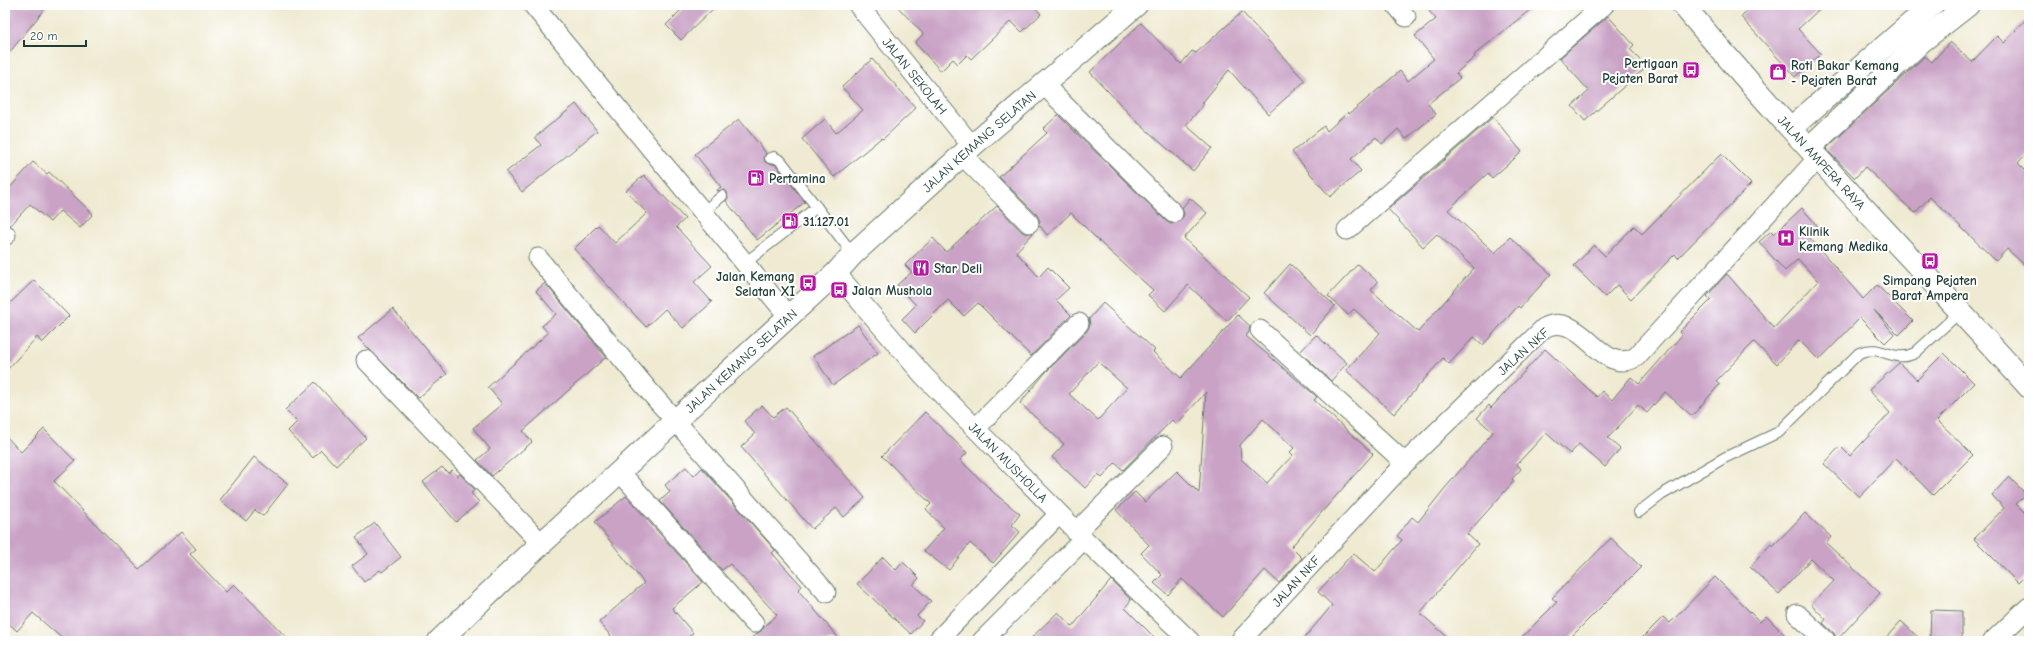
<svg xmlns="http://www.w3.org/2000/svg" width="2034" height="646" font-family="'Comic Neue',sans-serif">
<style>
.building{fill:#c9a2c6;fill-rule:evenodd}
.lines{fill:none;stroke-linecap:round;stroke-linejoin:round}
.service-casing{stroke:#687a6b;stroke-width:12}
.minor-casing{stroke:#687a6b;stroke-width:21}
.tertiary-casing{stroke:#687a6b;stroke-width:24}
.service{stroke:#fff;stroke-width:10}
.minor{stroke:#fff;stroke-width:19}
.tertiary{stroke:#fff;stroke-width:22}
.labels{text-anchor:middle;stroke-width:4;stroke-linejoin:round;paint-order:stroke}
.poi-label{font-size:13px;font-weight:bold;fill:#1f3d34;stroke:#fff;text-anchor:start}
.street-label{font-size:13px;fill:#1f3d34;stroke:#fff}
</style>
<rect width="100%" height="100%" fill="#fff"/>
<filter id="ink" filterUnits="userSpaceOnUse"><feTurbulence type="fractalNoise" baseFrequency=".025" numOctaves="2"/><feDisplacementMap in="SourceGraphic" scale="8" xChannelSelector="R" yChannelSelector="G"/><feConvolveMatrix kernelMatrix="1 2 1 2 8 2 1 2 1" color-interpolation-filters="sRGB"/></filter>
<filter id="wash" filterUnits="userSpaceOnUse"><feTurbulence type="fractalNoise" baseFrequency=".012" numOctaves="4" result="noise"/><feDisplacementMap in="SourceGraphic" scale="16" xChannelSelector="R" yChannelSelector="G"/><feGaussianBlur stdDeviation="0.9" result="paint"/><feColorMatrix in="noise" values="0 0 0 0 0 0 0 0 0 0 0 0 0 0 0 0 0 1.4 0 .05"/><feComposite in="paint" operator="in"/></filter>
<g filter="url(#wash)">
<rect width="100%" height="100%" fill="#efead1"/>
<g id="blocks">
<g class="building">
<polygon points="5,5 48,5 5,58"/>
<polygon points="686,5 717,5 681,40 666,25"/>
<polygon points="896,5 1033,5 1041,14 1022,32 1011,21 971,59 967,55 958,64 953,59 941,71 915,43 923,34"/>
<polygon points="1424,5 1536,5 1474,55 1475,57 1456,73 1460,78 1428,104 1436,114 1406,139 1398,129 1382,144 1376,137 1351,159 1361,171 1330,197 1292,152 1324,126 1327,131 1348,112 1349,114 1400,71 1408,81 1434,59 1415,36 1436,19"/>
<polygon points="1751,5 1824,5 1798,29 1821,54 1795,77 1741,17"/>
<polygon points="1242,12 1305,81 1268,114 1229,70 1202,103 1204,104 1186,125 1212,148 1193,171 1135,120 1090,72 1141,23 1181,64 1192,51 1196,53"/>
<polygon points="1608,16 1634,45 1630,49 1646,67 1585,121 1572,106 1589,91 1560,58"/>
<polygon points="2029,16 2029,150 2018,163 2029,174 2029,269 2007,249 1996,261 1930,197 1915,213 1865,167 1855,178 1826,149 1925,56 1932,62 1950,42 1972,62 1997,36 2004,43"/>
<polygon points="872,59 916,108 883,139 881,138 834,177 802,139 825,119 836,133 863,110 842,87"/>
<polygon points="576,104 597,131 522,192 506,172 541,145 535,137"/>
<polygon points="1058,115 1166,221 1171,224 1180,221 1184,215 1182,208 1190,198 1207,213 1184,238 1249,297 1227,321 1188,285 1165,311 1148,295 1153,290 1105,247 1071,213 1047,235 1040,226 1038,228 1040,221 1037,215 999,177 1047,133 1043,129"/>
<polygon points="1493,117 1522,152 1492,178 1488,173 1448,210 1495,253 1510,237 1551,274 1520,308 1518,306 1483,345 1474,337 1449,364 1443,358 1394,414 1346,370 1380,333 1354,309 1348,315 1328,296 1358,264 1378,282 1371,290 1418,332 1474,268 1437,234 1423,247 1388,209"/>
<polygon points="739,119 766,153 764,157 765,162 776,165 805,202 757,240 726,201 728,198 727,192 724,190 718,191 717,190 721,187 695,154"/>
<polygon points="1721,154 1751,184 1678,258 1675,254 1631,299 1617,285 1605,297 1574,266 1594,245 1605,256 1634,226 1642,234"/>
<polygon points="33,162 47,174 49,172 93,214 80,228 60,211 50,222 30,204 11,225 5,224 5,193"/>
<polygon points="644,175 685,219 676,227 712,266 694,282 712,302 683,328 665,309 646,327 574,249 598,225 615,243 647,213 626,191"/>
<polygon points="997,206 1021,231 1026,234 1034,232 1016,252 1039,277 1048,267 1069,288 1056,300 1071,315 1031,356 978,303 964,316 948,300 915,333 902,319 916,305 897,285 912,272 905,265 933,238 946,252"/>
<polygon points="1802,208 1819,228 1809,237 1863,299 1877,285 1913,321 1899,335 1874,310 1894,334 1885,343 1860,318 1819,360 1799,340 1777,364 1754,342 1716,381 1720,384 1692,416 1665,392 1647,413 1638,405 1608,438 1620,449 1605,467 1579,444 1570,454 1546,433 1517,464 1521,469 1512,479 1514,481 1467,534 1478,544 1420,613 1452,641 1302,641 1332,605 1318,592 1353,553 1375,572 1402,540 1397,536 1412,517 1418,522 1445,488 1493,432 1477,418 1489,405 1491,408 1545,349 1597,397 1602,391 1612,400 1631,377 1639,384 1682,335 1679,332 1711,300 1707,296 1727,274 1774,328 1818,281 1798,259 1785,271 1759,242 1771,231 1774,234"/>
<polygon points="1290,264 1335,306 1310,335 1264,293"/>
<polygon points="34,280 69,316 42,343 37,337 5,372 5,308"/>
<polygon points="545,283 606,357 523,431 532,442 492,476 477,460 490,449 473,428 502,404 488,387 548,333 542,326 556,314 536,291"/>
<path d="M1103 303 1155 350 1153 352 1181 378 1238 315 1250 326 1249 332 1246 336 1317 397 1314 400 1373 454 1291 547 1302 558 1279 583 1265 570 1223 617 1182 579 1168 595 1154 583 1162 575 1141 553 1149 545 1116 510 1135 492 1145 502 1177 471 1199 493 1206 392 1177 424 1172 420 1123 470 1115 463 1102 478 1098 474 1085 488 1052 457 1064 444 1020 403 1046 372 1087 331 1090 325 1089 319ZM1098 362 1127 388 1098 420 1069 394ZM1263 419 1294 448 1290 452 1293 455 1267 483 1241 459 1240 445Z"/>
<polygon points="393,309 447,374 418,398 358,338"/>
<polygon points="858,325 878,353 833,385 813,356"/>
<polygon points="1316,335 1347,363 1331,381 1300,352"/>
<polygon points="1944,353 1974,383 1937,420 1973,455 1933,495 1896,458 1859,497 1824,464 1840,446 1850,456 1890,413 1869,390 1899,363 1917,380"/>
<polygon points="315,382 366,438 336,466 321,450 313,458 288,431 297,422 285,410"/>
<polygon points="762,405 773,417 786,407 865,498 844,517 836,508 812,529 741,447 755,434 744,421"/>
<polygon points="925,412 967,453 960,460 994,493 1020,514 1012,525 1020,532 993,563 970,543 949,570 924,551 944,528 926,509 931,504 882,456"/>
<polygon points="44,429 75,461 54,481 139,569 181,532 196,549 190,554 226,592 234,584 290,641 65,641 33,613 17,631 5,620 5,435 21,452"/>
<polygon points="254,457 288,484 263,516 255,510 246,521 220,500"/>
<polygon points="442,467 448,473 452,470 457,476 460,474 475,490 471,493 479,502 456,522 423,482"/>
<polygon points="686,467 694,476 702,468 775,550 772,553 802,586 798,590 841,641 747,641 761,631 765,626 777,615 730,564 722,570 660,501 670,492 665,485"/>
<polygon points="2009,477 2026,494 2016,504 2029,517 2029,572 2018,583 1974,539 2004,508 1992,495"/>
<polygon points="626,496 703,582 672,608 693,633 683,641 615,641 599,622 644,583 595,522"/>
<polygon points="1805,513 1831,537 1826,543 1880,593 1837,640 1834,633 1823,623 1826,619 1811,605 1834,581 1811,559 1779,594 1750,567 1771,544 1773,546"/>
<polygon points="375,523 401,557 382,572 380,570 364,582 352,566 368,554 356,537"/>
<polygon points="1611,538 1641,567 1567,641 1518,641 1557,602 1552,598"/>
<polygon points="883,557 896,570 903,562 919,578 913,585 931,601 917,616 923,621 911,634 857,584"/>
<polygon points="1715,577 1760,622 1766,616 1791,641 1639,641 1663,617 1670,623"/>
<polygon points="1111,580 1131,600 1125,608 1158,641 1028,641 1058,612 1072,627"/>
<polygon points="1931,610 1962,611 1962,638 1930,637"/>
<polygon points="1901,621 1922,641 1883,641"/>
</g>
</g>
</g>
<g filter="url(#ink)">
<use href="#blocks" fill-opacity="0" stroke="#687a6b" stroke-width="1"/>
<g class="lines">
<defs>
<g id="service">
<polyline points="770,158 774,157 781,161 853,254"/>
<polyline points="703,212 722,196"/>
<polyline points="745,263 817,207"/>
<path d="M1639 512 1661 495 1724 458 1779 432 1859 353C1882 343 1892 364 1915 353L1961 311"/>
</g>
<g id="minor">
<polyline points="533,5 789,317"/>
<path id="s1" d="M858 5 972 146"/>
<polyline points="1396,5 1406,17"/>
<polyline points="1043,84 1173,213"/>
<polyline points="962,155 1029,223"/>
<polyline points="1347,230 1604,5"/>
<polyline points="5,235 6,235"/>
<polyline points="538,258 649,391 826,592"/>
<path id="s2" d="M836 273 923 375 1084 539 1190 641"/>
<polyline points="1260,330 1405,463"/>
<polyline points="366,360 542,544"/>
<polyline points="976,428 1079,323"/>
<polyline points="620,472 754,623"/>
<polyline points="1076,532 1163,446"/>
<polyline points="1797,614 1826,641"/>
<polyline points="941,641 939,639 1059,514"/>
<polyline points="982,641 1084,539"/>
<path id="s3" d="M1240 641 1405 463 1544 328C1582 308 1600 378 1636 357L1818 158"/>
<polyline points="1993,641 2029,607"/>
</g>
<g id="tertiary">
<path id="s4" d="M1683 5C1793 137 1914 259 2029 387"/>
<polyline points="1791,128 1932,5"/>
<polyline points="1809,148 1922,41 1968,5"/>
<path id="s5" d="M439 641 515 568 836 273 853 254 972 146 1136 5"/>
</g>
</defs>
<use href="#service" class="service-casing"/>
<use href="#minor" class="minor-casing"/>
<use href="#tertiary" class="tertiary-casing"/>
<use href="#service" class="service"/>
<use href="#minor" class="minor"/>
<use href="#tertiary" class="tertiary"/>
</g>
</g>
<defs>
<symbol id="bus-square" viewBox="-11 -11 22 22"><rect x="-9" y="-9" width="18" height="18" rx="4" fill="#b5179e" stroke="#fff"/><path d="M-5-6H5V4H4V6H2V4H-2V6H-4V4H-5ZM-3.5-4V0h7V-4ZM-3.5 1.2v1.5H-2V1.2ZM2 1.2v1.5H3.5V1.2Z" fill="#fff"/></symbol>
<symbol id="shop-square" viewBox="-11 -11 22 22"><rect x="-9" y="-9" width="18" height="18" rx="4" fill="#b5179e" stroke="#fff"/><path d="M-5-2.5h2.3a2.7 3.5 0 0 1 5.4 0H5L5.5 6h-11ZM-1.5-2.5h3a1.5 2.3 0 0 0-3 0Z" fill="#fff"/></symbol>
<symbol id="fuel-square" viewBox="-11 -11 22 22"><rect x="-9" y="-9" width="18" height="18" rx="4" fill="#b5179e" stroke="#fff"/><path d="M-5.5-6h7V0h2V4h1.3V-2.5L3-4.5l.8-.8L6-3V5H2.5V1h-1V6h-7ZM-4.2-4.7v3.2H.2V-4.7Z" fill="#fff"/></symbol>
<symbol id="hospital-square" viewBox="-11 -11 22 22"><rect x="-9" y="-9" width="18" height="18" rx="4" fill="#b5179e" stroke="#fff"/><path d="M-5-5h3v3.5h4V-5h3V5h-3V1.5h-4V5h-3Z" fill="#fff"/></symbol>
<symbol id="restaurant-square" viewBox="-11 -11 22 22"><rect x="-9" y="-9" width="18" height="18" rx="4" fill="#b5179e" stroke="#fff"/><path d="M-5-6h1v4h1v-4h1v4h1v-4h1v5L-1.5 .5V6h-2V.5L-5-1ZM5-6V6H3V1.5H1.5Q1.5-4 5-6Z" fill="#fff"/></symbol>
</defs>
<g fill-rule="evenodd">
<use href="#bus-square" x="1681" y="60" width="20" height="20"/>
<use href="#shop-square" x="1768" y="62" width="20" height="20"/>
<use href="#fuel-square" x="746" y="168" width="20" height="20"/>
<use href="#fuel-square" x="780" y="211" width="20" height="20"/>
<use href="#hospital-square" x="1776" y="228" width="20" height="20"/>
<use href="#bus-square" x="1920" y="251" width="20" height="20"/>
<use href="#restaurant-square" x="911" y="258" width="20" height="20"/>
<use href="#bus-square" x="798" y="273" width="20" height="20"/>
<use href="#bus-square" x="829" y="280" width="20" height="20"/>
</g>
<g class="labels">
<g class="poi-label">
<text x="1678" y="68" text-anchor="end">Pertigaan<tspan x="1678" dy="15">Pejaten Barat</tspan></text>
<text x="1791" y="70">Roti Bakar Kemang<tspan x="1791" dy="15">- Pejaten Barat</tspan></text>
<text x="769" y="183">Pertamina</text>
<text x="803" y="226">31.127.01</text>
<text x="1799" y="236">Klinik<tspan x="1799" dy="15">Kemang Medika</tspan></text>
<text x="934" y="273">Star Deli</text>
<text x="795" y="281" text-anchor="end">Jalan Kemang<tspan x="795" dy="15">Selatan XI</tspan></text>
<text x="1930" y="285" text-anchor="middle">Simpang Pejaten<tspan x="1930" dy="15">Barat Ampera</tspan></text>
<text x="852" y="295">Jalan Mushola</text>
</g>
<g class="street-label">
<text dy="5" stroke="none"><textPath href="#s1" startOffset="91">JALAN SEKOLAH</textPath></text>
<text dy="5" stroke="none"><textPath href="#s5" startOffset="736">JALAN KEMANG SELATAN</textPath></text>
<text dy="5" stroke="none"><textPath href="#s4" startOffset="210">JALAN AMPERA RAYA</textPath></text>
<text transform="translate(1523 351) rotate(-42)" y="5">JALAN NKF</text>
<text dy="5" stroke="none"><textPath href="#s5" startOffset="412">JALAN KEMANG SELATAN</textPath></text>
<text dy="5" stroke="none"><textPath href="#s2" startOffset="256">JALAN MUSHOLLA</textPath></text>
<text dy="5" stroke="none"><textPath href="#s3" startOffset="82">JALAN NKF</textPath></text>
</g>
</g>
<rect width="2034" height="646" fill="none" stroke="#fff" stroke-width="20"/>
<path d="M24 40v6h62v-6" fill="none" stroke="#1f3d34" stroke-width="2"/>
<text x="30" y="40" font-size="12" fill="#1f3d34" stroke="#ffffff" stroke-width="3" paint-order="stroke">20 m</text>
</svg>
